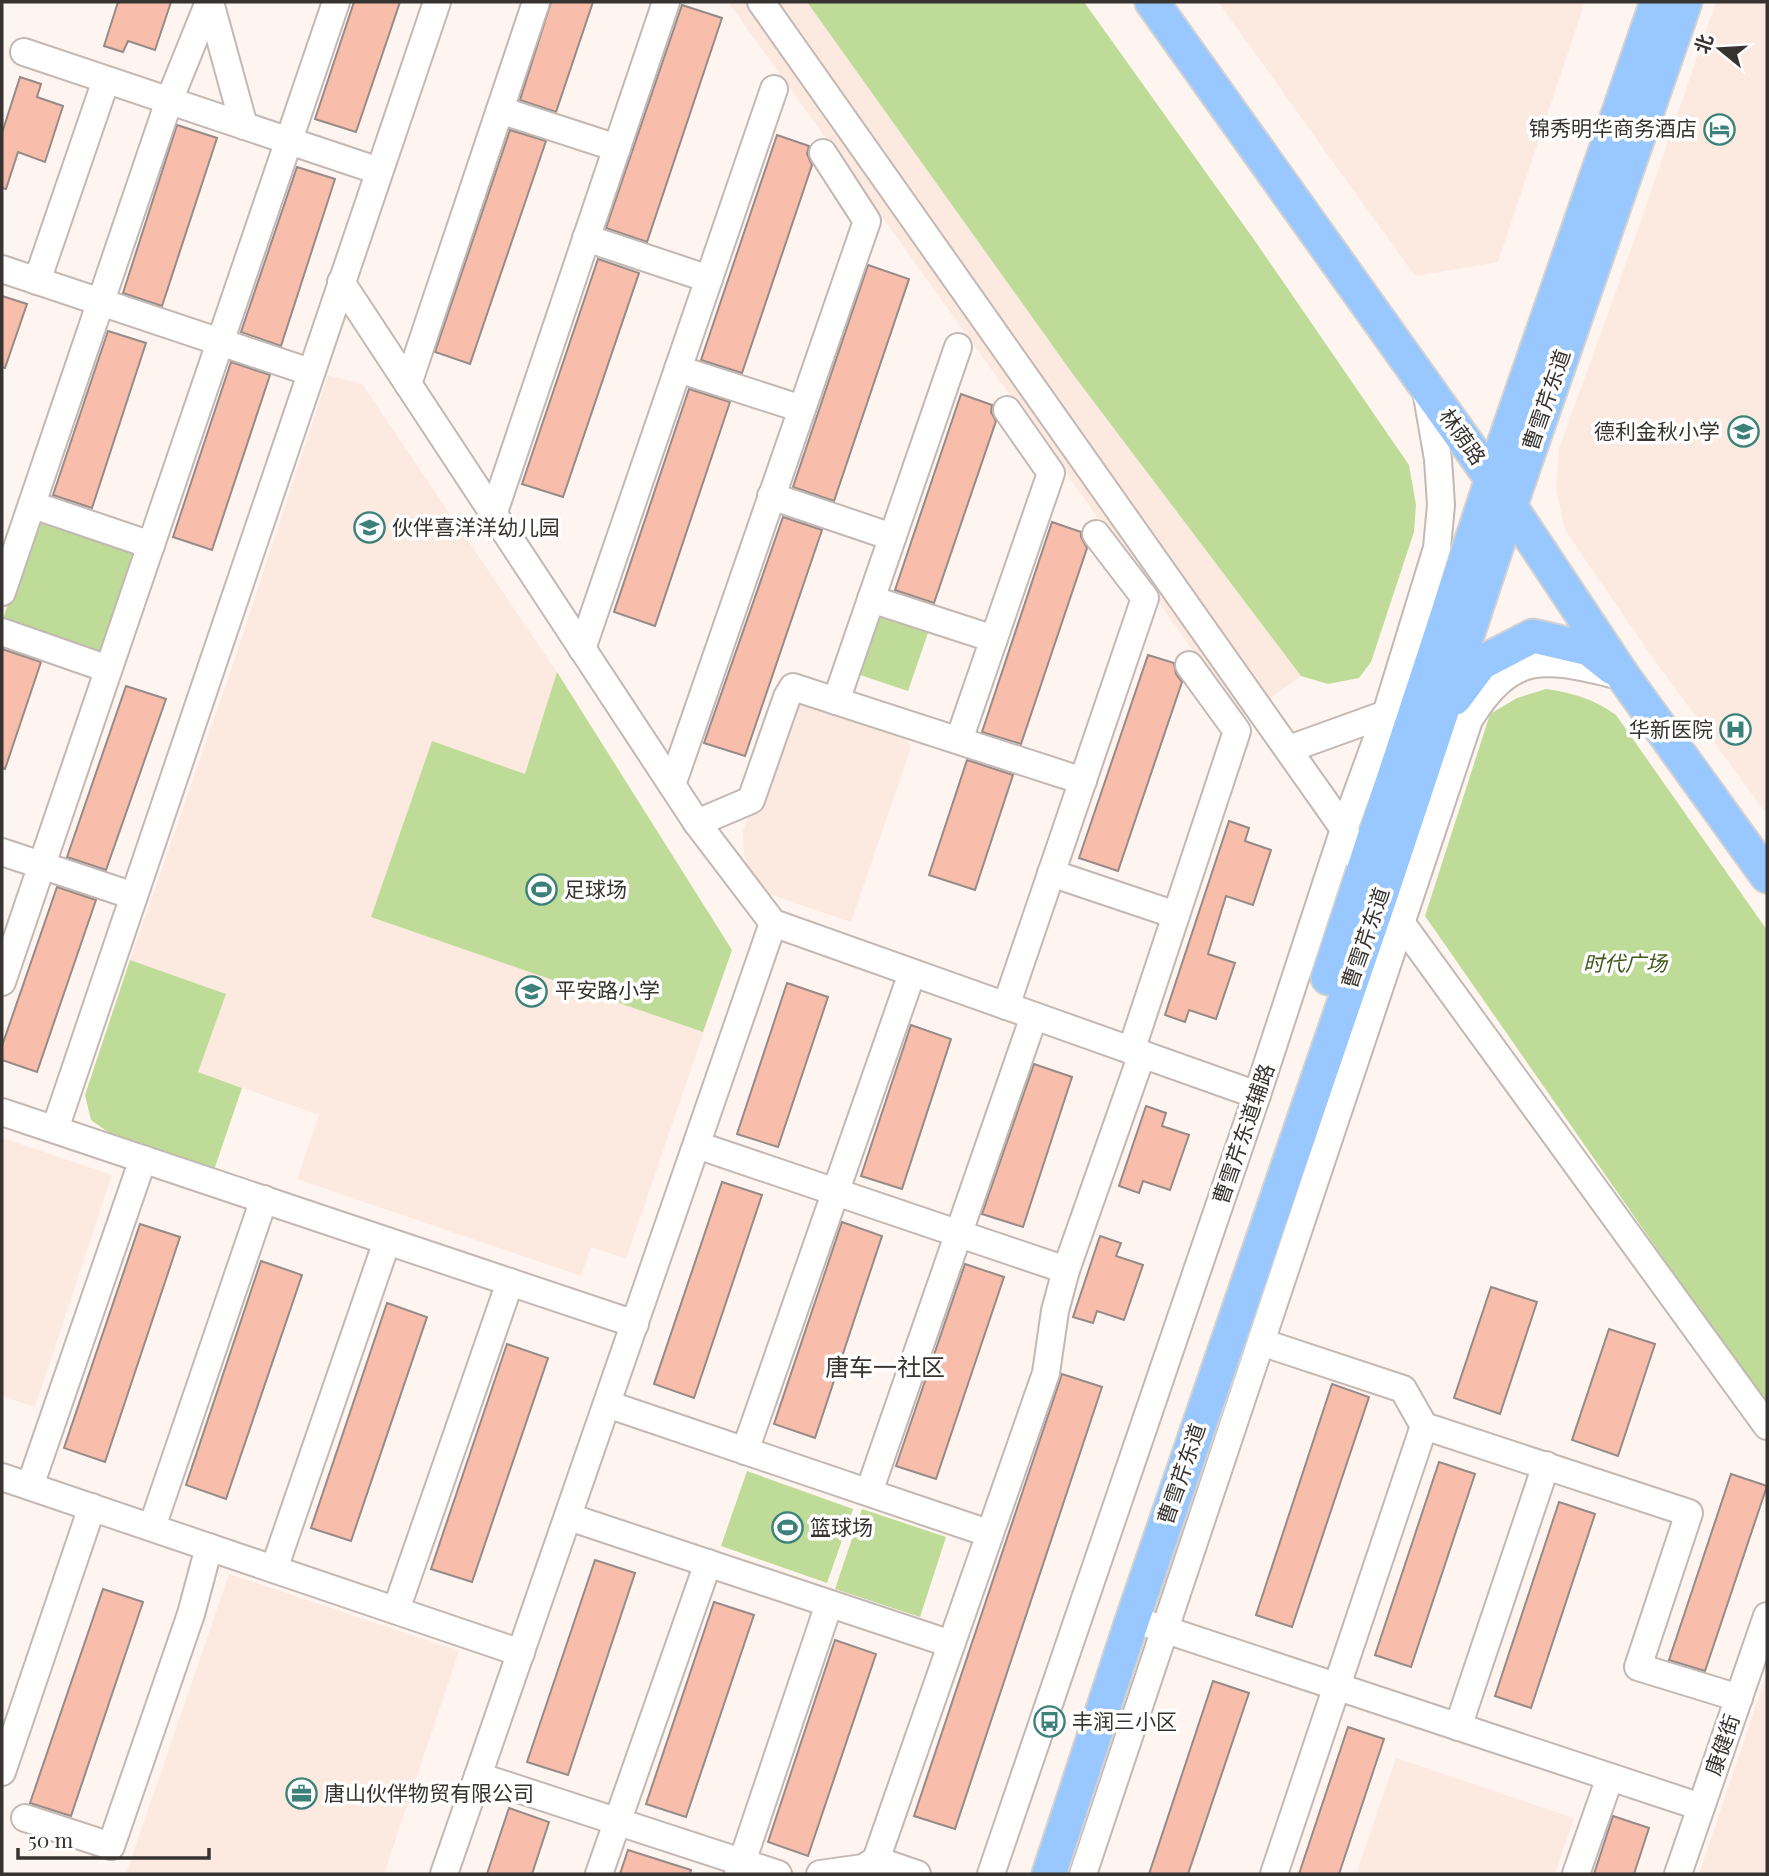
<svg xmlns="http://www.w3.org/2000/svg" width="1769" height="1876" font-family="'Playfair Display','Noto Sans SC',serif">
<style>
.built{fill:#fceae1}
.green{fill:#bfdb98}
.building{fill:#f8beab;stroke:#968b88;stroke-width:2}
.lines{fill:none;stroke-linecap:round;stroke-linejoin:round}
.minor-casing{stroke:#c3b8b3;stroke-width:30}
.major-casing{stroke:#d3d2d2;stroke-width:37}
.minor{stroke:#fff;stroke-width:26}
.major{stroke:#99c7ff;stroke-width:33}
.labels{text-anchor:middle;stroke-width:7;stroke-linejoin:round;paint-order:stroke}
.poi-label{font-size:21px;fill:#373331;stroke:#fff;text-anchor:start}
.street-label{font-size:21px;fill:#373331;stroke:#fff}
.park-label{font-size:21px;font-style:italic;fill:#415719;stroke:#fff}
.quarter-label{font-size:24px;fill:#373331;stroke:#fff}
</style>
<rect width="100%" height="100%" fill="#fef5f1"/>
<g class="built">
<polygon points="728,2 807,2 1072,373 1301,676 1242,719"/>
<polygon points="1218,2 1585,2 1498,262 1415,276"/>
<polygon points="1716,2 1767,2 1767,815 1643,644 1565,530 1556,489 1559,449 1629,255"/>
<polygon points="328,375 362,384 557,672 526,773 732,950 626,1259 591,1247 581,1276 297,1179 319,1115 198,1072 225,994 130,960 230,673"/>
<polygon points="804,697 902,731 911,748 851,922 766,893 751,877 744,853 743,831 792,701"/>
<polygon points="2,1138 112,1175 35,1407 2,1396"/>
<polygon points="229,1574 459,1651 384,1874 126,1874"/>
<polygon points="1767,1672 1767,1874 1699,1874"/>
<polygon points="1396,1758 1574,1818 1555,1874 1356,1874"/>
</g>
<g class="green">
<polygon points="807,2 1084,2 1255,241 1409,465 1416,505 1414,532 1371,662 1359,678 1328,684 1301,676 1072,373"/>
<polygon points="38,512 137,545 99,660 2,622"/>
<polygon points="877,616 928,633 908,691 857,674"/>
<polygon points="557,672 732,950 703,1032 371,917 432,741 525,774"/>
<path d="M1546 689C1573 693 1594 699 1616 715L1767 930V1407L1425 916 1490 714 1517 698Z"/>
<polygon points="130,960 226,994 198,1072 242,1088 214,1170 111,1134 91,1120 85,1095"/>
<polygon points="747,1471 853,1509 827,1583 721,1546"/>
<polygon points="862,1509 946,1537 920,1617 835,1589"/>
</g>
<g class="building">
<polygon points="118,2 171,2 155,50 128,41 123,52 104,46"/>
<polygon points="354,2 400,2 356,132 315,119"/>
<polygon points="551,2 593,2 556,112 520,100"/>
<polygon points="682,5 722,18 647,242 606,228"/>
<polygon points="20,77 41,84 37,97 63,106 45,162 18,152 6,189 2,188 2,133"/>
<polygon points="177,125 217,138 162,306 123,293"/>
<polygon points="510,130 546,141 470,364 435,352"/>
<polygon points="777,135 809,146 807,154 812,165 742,373 701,360"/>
<polygon points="297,167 335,179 281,346 241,332"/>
<polygon points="598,259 639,273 563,497 522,484"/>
<polygon points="868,265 909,279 834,501 793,487"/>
<polygon points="2,296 27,304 5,368 2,367"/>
<polygon points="108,331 146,343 92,508 53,495"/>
<polygon points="231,362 270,375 212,550 173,537"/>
<polygon points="689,389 730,402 655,626 614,612"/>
<polygon points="961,394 992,405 991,412 996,421 934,603 895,590"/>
<polygon points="783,517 822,530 745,756 704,743"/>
<polygon points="1052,522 1081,532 1081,537 1087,548 1021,744 982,732"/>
<polygon points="2,649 41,662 5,769 2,768"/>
<polygon points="1148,655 1174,663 1176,674 1182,682 1118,871 1079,858"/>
<polygon points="126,686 166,699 106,870 67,857"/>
<polygon points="967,760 1013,775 975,890 929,875"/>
<polygon points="1229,821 1249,828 1245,841 1271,850 1253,905 1226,896 1208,954 1235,963 1216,1019 1189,1010 1185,1022 1165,1015"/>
<polygon points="57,887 96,900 37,1072 2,1060 2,1046"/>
<polygon points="787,983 828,997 778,1147 737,1134"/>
<polygon points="911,1025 951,1039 902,1189 861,1176"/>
<polygon points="1034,1064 1072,1077 1023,1227 982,1214"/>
<polygon points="1146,1106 1166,1113 1162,1126 1189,1135 1170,1190 1143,1181 1139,1193 1119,1186"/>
<polygon points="722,1182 762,1195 694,1398 654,1384"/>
<polygon points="842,1222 882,1236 815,1438 774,1424"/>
<polygon points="140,1224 180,1237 105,1462 64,1448"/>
<polygon points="1100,1236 1121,1243 1116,1256 1143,1265 1124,1320 1097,1311 1093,1323 1073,1317"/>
<polygon points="261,1261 302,1275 226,1499 186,1485"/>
<polygon points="965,1264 1004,1277 936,1479 896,1466"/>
<polygon points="1491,1287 1537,1302 1500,1414 1454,1398"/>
<polygon points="387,1303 427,1317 351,1541 311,1528"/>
<polygon points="1609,1329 1655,1344 1618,1456 1572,1440"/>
<polygon points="507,1344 548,1358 472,1582 431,1569"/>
<polygon points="1062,1374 1102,1387 955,1829 914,1816"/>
<polygon points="1332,1384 1369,1397 1292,1627 1256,1615"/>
<polygon points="1439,1462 1475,1474 1411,1667 1375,1655"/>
<polygon points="1731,1474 1767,1486 1705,1671 1669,1660"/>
<polygon points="1559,1502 1595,1514 1531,1708 1495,1696"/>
<polygon points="595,1560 635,1573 568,1775 527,1762"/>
<polygon points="103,1589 143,1602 71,1816 30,1803"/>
<polygon points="714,1602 754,1615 686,1817 646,1804"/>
<polygon points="835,1640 876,1654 808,1856 768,1842"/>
<polygon points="1213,1681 1249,1693 1188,1874 1149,1874"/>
<polygon points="1348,1727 1384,1739 1339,1874 1299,1874"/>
<polygon points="509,1808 549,1822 532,1874 487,1874"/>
<polygon points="1613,1816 1649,1828 1634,1874 1594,1874"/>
<polygon points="628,1850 691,1870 690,1874 620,1874"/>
</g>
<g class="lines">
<defs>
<g id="minor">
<polyline points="210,2 244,126"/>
<polyline points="761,2 1344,829 1364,871 1381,895 1767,1426"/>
<polyline points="24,52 379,171"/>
<polyline points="500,110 617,148"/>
<polyline points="586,238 709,279"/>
<polyline points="2,269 310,372"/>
<polyline points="37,281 106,80"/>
<polyline points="341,282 697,823 773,923 1257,1095"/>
<polyline points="678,369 802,409"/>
<polyline points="408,384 536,2"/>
<polyline points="771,496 892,537"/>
<polyline points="33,505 151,545"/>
<polyline points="493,515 666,2"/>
<polyline points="2,592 169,101 209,2"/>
<polyline points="871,599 994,639"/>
<polyline points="2,632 108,669"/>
<polyline points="582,649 774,89"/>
<polyline points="836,701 958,347"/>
<polyline points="959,740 1051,473 1007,410"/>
<polyline points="1289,749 1386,714"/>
<polyline points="672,785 867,221 823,153"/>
<polyline points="697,823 751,800 787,697 793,687 1083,781"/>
<polyline points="2,852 134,896"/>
<polyline points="1051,873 1176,915"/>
<polyline points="2,982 336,2"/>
<polyline points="1006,1006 1145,598 1096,534"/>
<polyline points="1131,1051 1237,731 1189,665"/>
<polyline points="2,1112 635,1324"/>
<polyline points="55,1129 437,2"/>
<polyline points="697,1145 1066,1270"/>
<polyline points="1261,1342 1403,1389 1424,1426 1274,1874"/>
<polyline points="607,1404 988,1533"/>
<polyline points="1424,1426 1689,1513 1638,1667 1739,1698"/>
<polyline points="745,1451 912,973"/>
<polyline points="2,1477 521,1653"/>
<polyline points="30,1486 143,1159"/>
<polyline points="869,1492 1034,1016"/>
<polyline points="569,1517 951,1644"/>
<polyline points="152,1527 264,1199"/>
<polyline points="274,1569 387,1241"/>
<polyline points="396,1610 510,1282"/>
<polyline points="1151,1625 1701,1807"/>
<polyline points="1458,1727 1546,1465"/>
<polyline points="2,1772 92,1507"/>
<polyline points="478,1776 778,1874"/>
<polyline points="25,1818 111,1846 191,1614 209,1547"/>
<polyline points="876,1860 1046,1373 1055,1311 1066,1270 1142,1054"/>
<polyline points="444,1874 773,923"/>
<polyline points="599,1874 708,1563"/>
<polyline points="738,1874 829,1604"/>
<polyline points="820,1874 863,1868 876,1860 917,1874"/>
<polyline points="991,1874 1257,1095 1344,829 1386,714 1437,548 1441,505 1438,459 1426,390"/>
<path d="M1083 1874 1469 720C1514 647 1547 659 1621 676"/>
<polyline points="1576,1874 1610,1777"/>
<polyline points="1678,1874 1767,1616"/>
</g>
<g id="major">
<polyline points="1152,2 1492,479 1623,676 1767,876"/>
<polyline points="1455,698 1481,663 1533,636 1589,649 1613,668"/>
<polyline points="1328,978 1492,479 1657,2"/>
<polyline points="1049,1874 1133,1618 1381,895 1510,506 1685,2"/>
</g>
</defs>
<use href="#minor" class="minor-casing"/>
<use href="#major" class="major-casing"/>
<use href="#minor" class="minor"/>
<use href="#major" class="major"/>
</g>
<defs>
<symbol id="hotel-ring" viewBox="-11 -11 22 22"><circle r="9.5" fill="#fff" stroke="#3b8179" stroke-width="1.5"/><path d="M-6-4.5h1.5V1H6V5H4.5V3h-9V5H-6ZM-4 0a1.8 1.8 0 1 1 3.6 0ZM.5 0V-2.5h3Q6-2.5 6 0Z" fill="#3b8179"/></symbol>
<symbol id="school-ring" viewBox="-11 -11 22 22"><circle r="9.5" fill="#fff" stroke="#3b8179" stroke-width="1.5"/><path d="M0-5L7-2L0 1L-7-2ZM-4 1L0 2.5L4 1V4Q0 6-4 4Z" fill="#3b8179"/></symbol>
<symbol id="hospital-ring" viewBox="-11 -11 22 22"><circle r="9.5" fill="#fff" stroke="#3b8179" stroke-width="1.5"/><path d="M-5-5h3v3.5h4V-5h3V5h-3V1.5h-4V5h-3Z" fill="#3b8179"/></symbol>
<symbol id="stadium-ring" viewBox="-11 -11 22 22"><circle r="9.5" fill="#fff" stroke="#3b8179" stroke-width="1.5"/><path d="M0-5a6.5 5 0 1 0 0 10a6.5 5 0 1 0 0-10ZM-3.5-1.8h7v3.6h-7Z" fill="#3b8179"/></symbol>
<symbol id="bus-ring" viewBox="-11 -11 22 22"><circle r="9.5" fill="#fff" stroke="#3b8179" stroke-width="1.5"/><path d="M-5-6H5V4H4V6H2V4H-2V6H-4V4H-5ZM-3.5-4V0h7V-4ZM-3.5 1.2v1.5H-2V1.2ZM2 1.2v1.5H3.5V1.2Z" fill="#3b8179"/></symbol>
<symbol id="office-ring" viewBox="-11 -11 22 22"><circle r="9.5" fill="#fff" stroke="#3b8179" stroke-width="1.5"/><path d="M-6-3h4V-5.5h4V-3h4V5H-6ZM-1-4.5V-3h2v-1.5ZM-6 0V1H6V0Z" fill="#3b8179"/></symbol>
</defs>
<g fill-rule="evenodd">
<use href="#hotel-ring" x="1702" y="112" width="35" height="35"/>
<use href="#school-ring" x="1726" y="414" width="35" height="35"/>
<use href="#school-ring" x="352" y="510" width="35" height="35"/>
<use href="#hospital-ring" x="1718" y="712" width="35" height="35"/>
<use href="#stadium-ring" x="524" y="872" width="35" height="35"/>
<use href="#school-ring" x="514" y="974" width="35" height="35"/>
<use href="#stadium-ring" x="770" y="1510" width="35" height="35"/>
<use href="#bus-ring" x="1032" y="1704" width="35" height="35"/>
<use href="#office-ring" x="284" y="1776" width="35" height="35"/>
</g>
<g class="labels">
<g class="poi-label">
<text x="1697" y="136" text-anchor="end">锦秀明华商务酒店</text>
<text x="1720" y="439" text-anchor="end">德利金秋小学</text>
<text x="392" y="535">伙伴喜洋洋幼儿园</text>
<text x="1713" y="737" text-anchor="end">华新医院</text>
<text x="564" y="897">足球场</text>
<text x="555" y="998">平安路小学</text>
<text x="810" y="1535">篮球场</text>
<text x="1072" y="1729">丰润三小区</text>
<text x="324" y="1801">唐山伙伴物贸有限公司</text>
</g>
<g class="street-label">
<text transform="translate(1547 400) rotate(-71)" y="7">曹雪芹东道</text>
<text transform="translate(1462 437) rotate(55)" y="7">林荫路</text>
<text transform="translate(1366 938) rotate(-71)" y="7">曹雪芹东道</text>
<text transform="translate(1244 1134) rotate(-71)" y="7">曹雪芹东道辅路</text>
<text transform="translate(1182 1474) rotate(-71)" y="7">曹雪芹东道</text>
<text transform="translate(1723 1745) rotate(-71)" y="7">康健街</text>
</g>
<g class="park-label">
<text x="1625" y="971">时代广场</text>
</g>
<g class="quarter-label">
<text x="885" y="1376">唐车一社区</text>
</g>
</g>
<rect width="1769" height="1876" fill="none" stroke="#373331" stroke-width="7"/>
<g transform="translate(1720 49) rotate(288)" stroke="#ffffff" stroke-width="5" paint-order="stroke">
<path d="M0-5L12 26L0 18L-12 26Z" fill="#373331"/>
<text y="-10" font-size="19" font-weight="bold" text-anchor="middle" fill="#373331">北</text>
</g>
<path d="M18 1848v10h191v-10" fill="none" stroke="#373331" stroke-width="3.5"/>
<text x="28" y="1848" font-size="21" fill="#373331" stroke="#ffffff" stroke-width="5" paint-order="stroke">50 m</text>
</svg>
